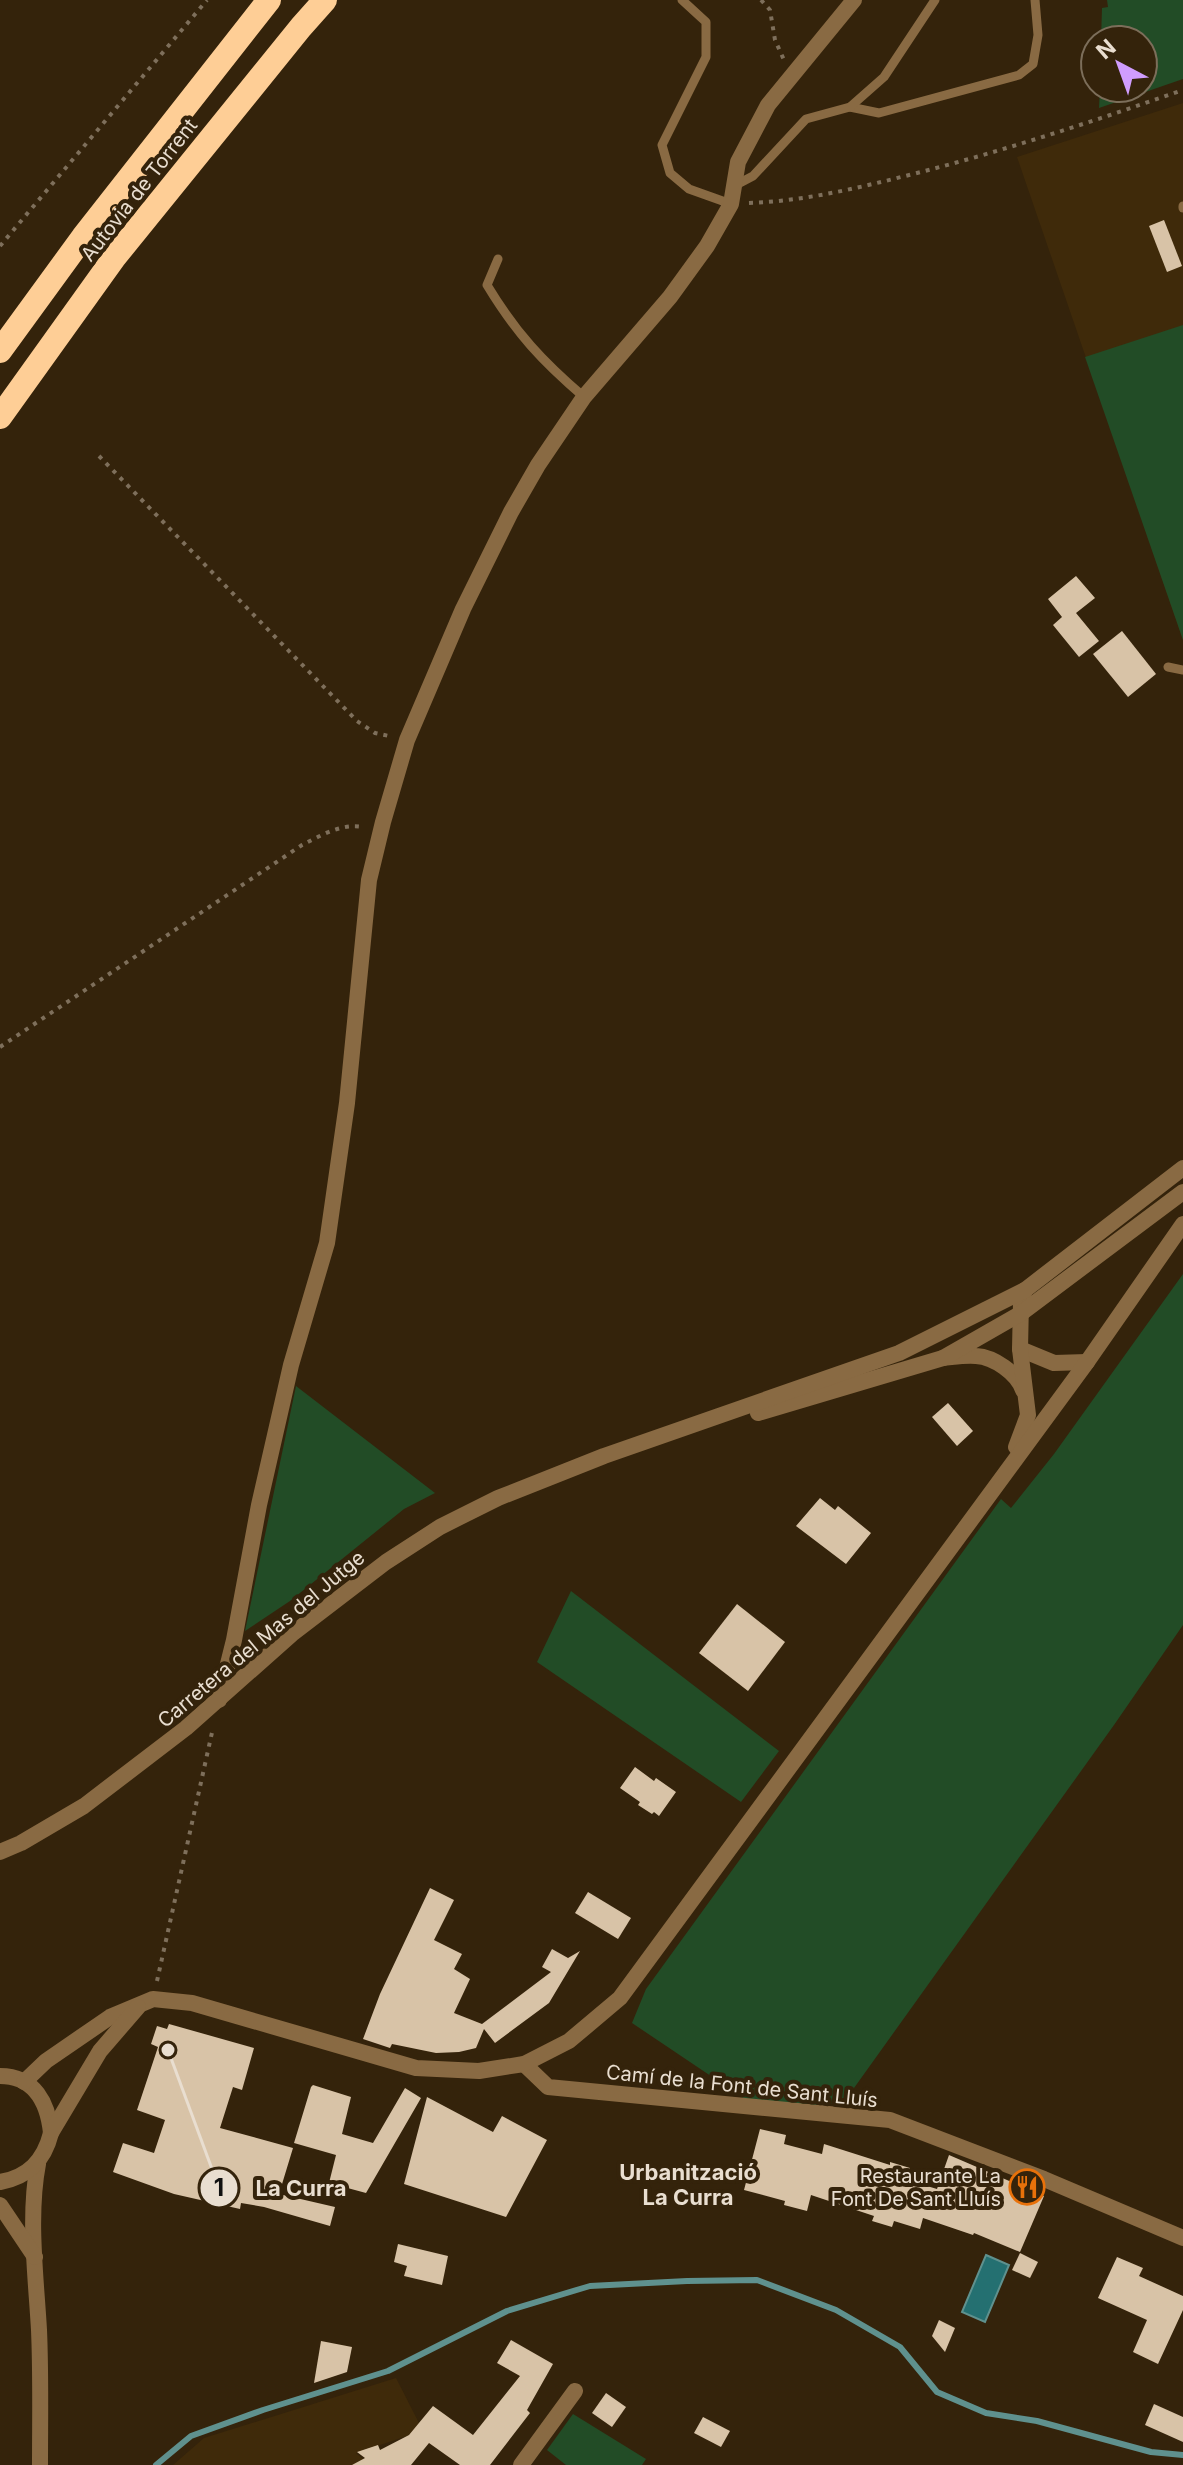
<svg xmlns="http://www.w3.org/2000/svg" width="1183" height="2465" font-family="Inter,sans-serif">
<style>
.built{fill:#3f2a0a}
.green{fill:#224c26}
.water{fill:#247071;stroke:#5f918e;stroke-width:2}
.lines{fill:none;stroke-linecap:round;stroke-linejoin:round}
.stream{stroke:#5f918e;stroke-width:6}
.building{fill:#d8c3a7}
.path{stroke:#7e6f5b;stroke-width:4;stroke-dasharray:4 6;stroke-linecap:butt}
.service{stroke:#896a43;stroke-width:9}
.minor{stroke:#896a43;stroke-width:16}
.tertiary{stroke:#896a43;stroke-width:16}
.motorway{stroke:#fece96;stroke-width:24}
.labels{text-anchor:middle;stroke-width:8;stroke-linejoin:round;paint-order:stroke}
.street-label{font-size:20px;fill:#e9ded0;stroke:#34230b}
.poi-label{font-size:20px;fill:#e9ded0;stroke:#34230b;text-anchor:end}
.neighbourhood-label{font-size:22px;font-weight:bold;fill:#e9ded0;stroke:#34230b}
.leader{fill:none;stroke:#e9ded0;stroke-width:3}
.callout-dot{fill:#e9ded0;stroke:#34230b;stroke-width:3}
.mark-label{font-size:24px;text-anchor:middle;font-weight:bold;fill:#111}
.callout-label{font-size:22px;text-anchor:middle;font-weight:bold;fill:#e9ded0;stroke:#34230b;stroke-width:8;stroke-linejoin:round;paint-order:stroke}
</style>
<rect width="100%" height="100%" fill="#34230b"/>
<g class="built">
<polygon points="1183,103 1183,640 1017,157"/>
<polygon points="396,2378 419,2423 410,2435 356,2453 370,2465 173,2465 204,2438"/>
</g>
<g class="green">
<polygon points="1107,0 1183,0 1183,79 1099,108 1100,88 1143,88 1143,40 1101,40 1102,8 1108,7"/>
<polygon points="1183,325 1183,640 1085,357"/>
<polygon points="1183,1274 1183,1625 1114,1725 844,2102 807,2107 748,2101 632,2023 646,1989 1001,1499 1011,1508 1054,1454"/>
<polygon points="296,1386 435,1493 404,1509 290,1601 245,1631"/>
<polygon points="571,1591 779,1751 741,1802 537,1662"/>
<polygon points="573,2414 646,2459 642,2465 566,2465 547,2450"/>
</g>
<polygon class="water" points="986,2255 1009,2265 985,2322 962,2312"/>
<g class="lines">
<polyline class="stream" points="156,2465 191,2436 263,2410 388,2371 507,2311 590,2286 687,2281 757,2280 836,2310 900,2347 937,2392 986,2413 1037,2421 1151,2452 1183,2455"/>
</g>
<g class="building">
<polygon points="1164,220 1182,266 1167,272 1149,226"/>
<polygon points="1076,576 1095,598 1076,613 1099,641 1079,657 1053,625 1062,617 1048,599"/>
<polygon points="1122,631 1156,674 1128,697 1093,654"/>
<polygon points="948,1403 973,1431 957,1446 932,1417"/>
<polygon points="820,1498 835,1510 838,1506 871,1533 846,1564 796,1526"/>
<polygon points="737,1604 785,1642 748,1691 699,1653"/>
<polygon points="635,1767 654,1781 656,1778 676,1792 659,1816 654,1812 652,1814 638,1805 640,1802 620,1788"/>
<polygon points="430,1888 454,1900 434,1940 462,1954 454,1969 470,1979 454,2013 482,2024 551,1972 542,1967 552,1949 568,1958 580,1951 549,2003 495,2043 484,2029 476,2048 459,2052 436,2053 392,2044 390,2048 363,2039 380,1994"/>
<polygon points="588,1892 631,1918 618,1939 575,1913"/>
<polygon points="169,2024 254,2048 242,2090 233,2087 220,2128 293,2148 279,2194 335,2207 330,2226 264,2207 241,2203 240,2209 174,2194 113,2172 123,2143 154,2153 165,2120 137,2110 158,2047 151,2044 157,2026 167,2029"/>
<polygon points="313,2085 351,2097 342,2134 373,2143 405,2088 421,2098 366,2193 329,2183 336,2155 294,2143 311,2087"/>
<polygon points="427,2097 493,2132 502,2116 547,2140 506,2217 404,2184"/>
<polygon points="760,2129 786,2135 784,2144 822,2154 824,2144 890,2165 890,2162 910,2168 907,2180 937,2189 949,2155 1044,2196 1020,2252 974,2233 973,2235 923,2218 920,2229 894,2221 892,2227 872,2221 874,2216 811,2195 807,2211 784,2205 785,2201 744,2190"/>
<polygon points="398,2244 448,2256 442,2285 404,2276 407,2266 394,2262"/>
<polygon points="1020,2253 1038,2262 1030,2278 1012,2270"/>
<polygon points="1117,2257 1143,2268 1139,2276 1183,2296 1183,2310 1158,2364 1133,2352 1147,2320 1098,2298"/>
<polygon points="939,2320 955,2328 945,2352 932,2336"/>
<polygon points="511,2340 553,2364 527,2410 530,2413 490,2465 460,2465 429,2443 411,2465 352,2465 365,2458 357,2452 378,2445 380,2450 409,2435 433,2406 473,2435 520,2376 497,2363"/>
<polygon points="321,2341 352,2347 347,2372 314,2383"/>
<polygon points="606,2393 626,2407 612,2427 592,2413"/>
<polygon points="1154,2404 1183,2417 1183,2442 1145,2425"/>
<polygon points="703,2417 730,2431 721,2447 694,2433"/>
</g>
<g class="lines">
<g class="path">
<polyline points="761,0 770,10 775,40 784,60"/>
<path d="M749 203C805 201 858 188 913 174 1004 151 1094 121 1183 90"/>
<polyline points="0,246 207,0"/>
<polyline points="99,456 357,721 375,733 389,736"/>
<path d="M0 1047 302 845C320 836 341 823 363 827"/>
<polyline points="157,1981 213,1728"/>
</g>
<g class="service">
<polyline points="682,0 706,22 706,57 662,145 670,173 689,189 731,204"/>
<polyline points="850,107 879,113 1019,75 1033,64 1038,35 1035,0"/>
<polyline points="734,186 753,176 806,119 850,107 884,77 935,0"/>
<polyline points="1183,206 1183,208"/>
<path d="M498 259 487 285C516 333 542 361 584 397"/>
<polyline points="1168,667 1183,670"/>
</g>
<g class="minor">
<polyline points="1020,1349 1054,1363 1087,1362"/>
<path d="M943 1358C954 1357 965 1355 976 1356 994 1357 1017 1373 1023 1390"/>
<polyline points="1016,1447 1028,1415 1020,1349 1021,1302 1025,1290"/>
<polyline points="219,1700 234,1640 259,1505 291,1365 327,1243 347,1103 369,880 383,822 407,740 463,609 511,512 538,465 584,397 670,297 707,246 731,204 738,162 768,105 854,0"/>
<polyline points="524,2064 548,2087 890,2120 1044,2179 1183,2238"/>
<path d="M0 2076C35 2076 48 2104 51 2133"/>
<polyline points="24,2082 46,2061 110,2017 153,1999 192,2003 416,2068 479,2071 524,2064 569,2041 620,1998 1087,1362 1183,1224"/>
<path d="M38 2164C28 2216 36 2277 39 2330 41 2375 40 2420 40 2465"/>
<path d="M0 2182C28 2177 44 2161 51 2133L100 2051 138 2007"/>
<polyline points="0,2205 35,2257"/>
<polyline points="521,2465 575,2391"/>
</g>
<g class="tertiary">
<polyline points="758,1413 943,1358 1020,1314 1183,1192"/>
<polyline points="0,1852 21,1843 84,1806 186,1728 292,1634 386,1562 440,1527 498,1498 604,1456 899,1353 1025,1290 1183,1168"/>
</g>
<g class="motorway">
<polyline points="0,351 83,237 269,0"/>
<polyline points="0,417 114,258 301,27 325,0"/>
</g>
</g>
<defs>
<symbol id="restaurant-ring" viewBox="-11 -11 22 22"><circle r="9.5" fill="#34230b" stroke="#e8710a" stroke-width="1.5"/><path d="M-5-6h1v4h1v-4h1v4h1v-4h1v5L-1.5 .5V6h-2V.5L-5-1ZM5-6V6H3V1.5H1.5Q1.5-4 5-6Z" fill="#e8710a"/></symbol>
</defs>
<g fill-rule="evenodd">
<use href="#restaurant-ring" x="1007" y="2167" width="40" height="40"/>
</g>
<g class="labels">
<g class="street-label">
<text transform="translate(139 190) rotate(-52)" y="7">Autovia de Torrent</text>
<text transform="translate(261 1639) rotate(-40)" y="7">Carretera del Mas del Jutge</text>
<text transform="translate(742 2086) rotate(6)" y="7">Camí de la Font de Sant Lluís</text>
</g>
<g class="poi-label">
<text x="1001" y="2183">Restaurante La<tspan x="1001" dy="23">Font De Sant Lluís</tspan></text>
</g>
<g class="neighbourhood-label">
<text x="688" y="2180">Urbanització<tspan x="688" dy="25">La Curra</tspan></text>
</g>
</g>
<path class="leader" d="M168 2050L219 2188"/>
<g class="callout-dot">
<circle cx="168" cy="2050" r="8"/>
<circle cx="219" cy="2188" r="20"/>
</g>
<g class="mark-label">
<text x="219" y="2196">1</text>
</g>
<g class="callout-label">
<text x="301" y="2196">La Curra</text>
</g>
<g transform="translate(1119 64) rotate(319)"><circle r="38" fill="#34230b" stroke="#7c6e5a" stroke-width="2"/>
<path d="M0-6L14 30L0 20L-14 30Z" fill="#d09dfe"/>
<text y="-12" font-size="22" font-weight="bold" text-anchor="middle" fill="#e9ded0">N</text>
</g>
</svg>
